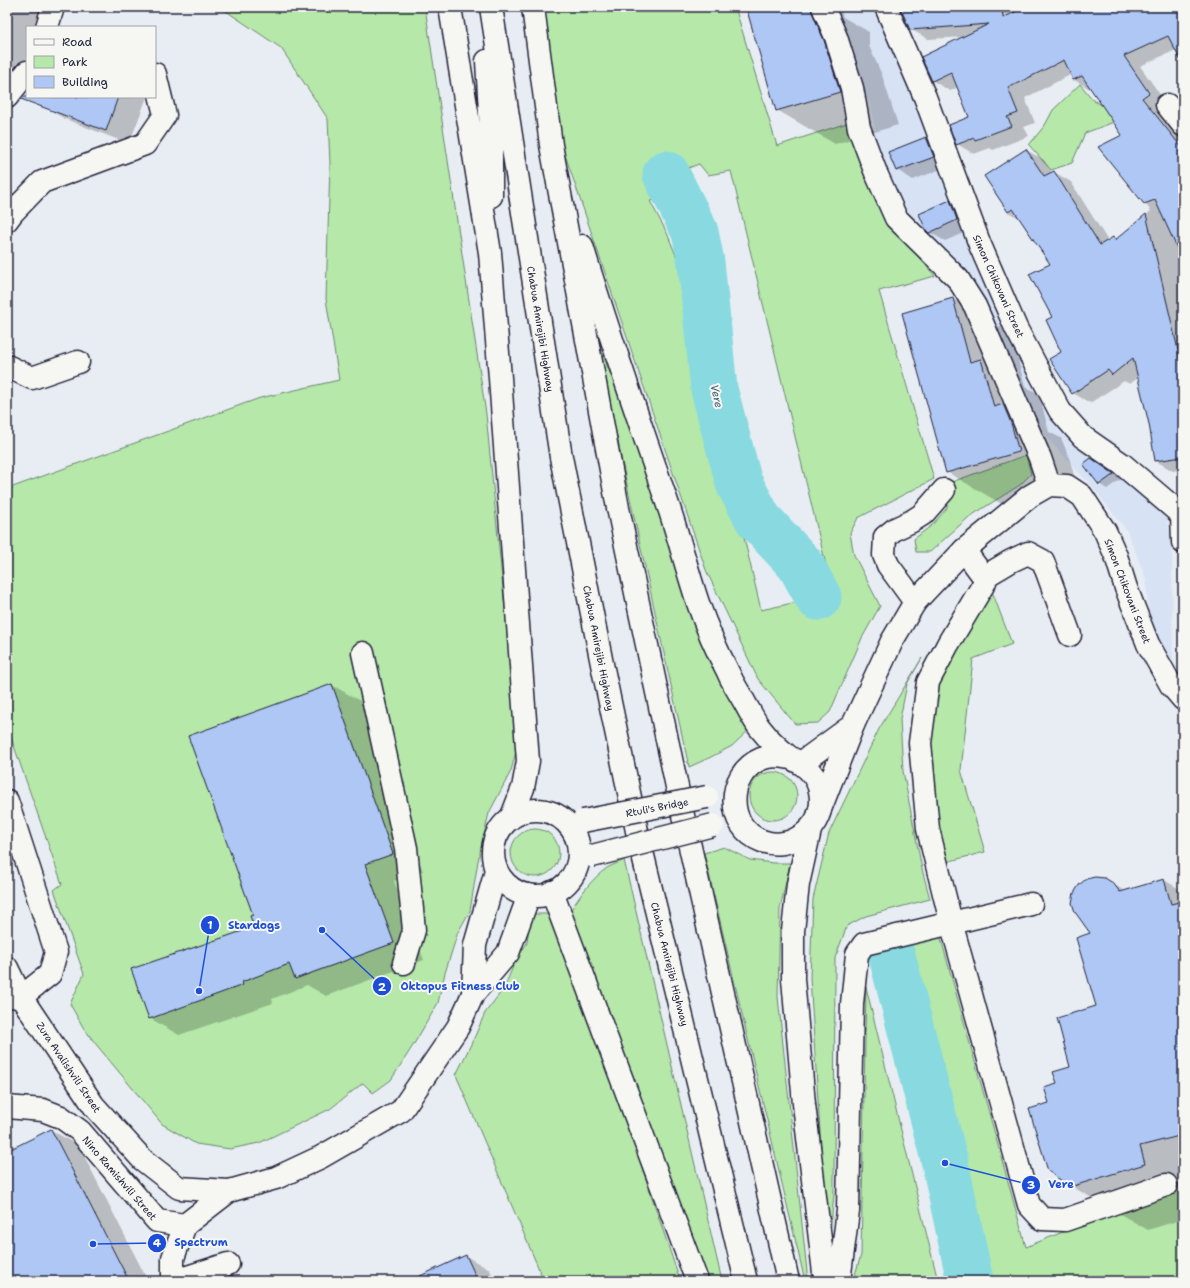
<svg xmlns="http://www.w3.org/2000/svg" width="1190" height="1288" font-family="'Shantell Sans',sans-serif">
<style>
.built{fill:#d7e2f4}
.green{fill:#b5e8a9;stroke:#6c8572;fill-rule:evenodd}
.shadow{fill:#0003}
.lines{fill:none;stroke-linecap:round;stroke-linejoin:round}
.river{stroke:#88dae0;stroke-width:47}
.building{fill:#aec7f5;stroke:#22223b}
.minor-casing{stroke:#22223b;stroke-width:25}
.major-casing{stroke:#22223b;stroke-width:25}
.minor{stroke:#f6f6f2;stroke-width:22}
.major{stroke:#f6f6f2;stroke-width:22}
.major-bridge-casing{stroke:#22223b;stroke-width:25;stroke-linecap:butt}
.major-bridge{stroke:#f6f6f2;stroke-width:22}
.labels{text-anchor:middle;stroke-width:4;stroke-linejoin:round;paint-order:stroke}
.street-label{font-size:10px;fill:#22223b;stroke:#f6f6f2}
.water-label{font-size:11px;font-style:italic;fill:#41596d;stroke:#f6f6f2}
.leader{fill:none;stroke:#1d4ed8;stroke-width:1.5}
.callout-dot{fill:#1d4ed8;stroke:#f6f6f2;stroke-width:1.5}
.mark-label{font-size:12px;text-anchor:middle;font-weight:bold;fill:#fff}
.callout-label{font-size:11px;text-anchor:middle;font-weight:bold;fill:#1d4ed8;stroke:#f6f6f2;stroke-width:4;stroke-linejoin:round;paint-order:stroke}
</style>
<rect width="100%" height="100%" fill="#e8edf3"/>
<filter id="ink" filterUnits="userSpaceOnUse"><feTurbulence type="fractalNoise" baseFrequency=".025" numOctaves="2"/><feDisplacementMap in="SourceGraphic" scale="8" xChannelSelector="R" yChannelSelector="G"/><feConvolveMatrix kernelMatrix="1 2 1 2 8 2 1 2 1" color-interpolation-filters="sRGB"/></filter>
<g filter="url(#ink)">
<polygon class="built" points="838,7 877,7 1060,423 1166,514 1172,542 1173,670 1150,627 1146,579 1127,531 1094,489 1045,436 1015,378 943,250 903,207 876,146 873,115"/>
<g class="green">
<polygon points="220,7 425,7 486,414 518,743 511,771 489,813 478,861 470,911 458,932 445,973 438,1003 414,1044 391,1080 373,1093 363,1083 330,1109 259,1143 230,1149 196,1144 162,1124 95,1043 83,1027 70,1004 84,974 54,890 62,884 7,726 7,489 260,398 339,380 326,299 330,163 328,119 281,48"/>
<path d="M543 7H735L777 146 850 122 856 152 889 223 935 276 879 291 934 479 858 518 850 533 854 555 880 606 862 638 830 712 818 723 795 724 758 679 706 570 562 146ZM699 164 708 175 731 171 833 594 761 610 681 268 667 233 650 201 657 200 650 182Z"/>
<polygon points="1080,84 1094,101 1112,110 1114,122 1085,133 1072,163 1051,170 1029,145 1045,125 1053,110"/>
<polygon points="593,330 620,398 689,602 750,729 732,746 709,758 689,767"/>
<polygon points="1026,455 1031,474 1020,485 969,517 930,552 916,552 914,539 932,525 947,508 947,492 938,487"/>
<polygon points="990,586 1012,644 973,659 961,770 985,852 946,862 938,827 929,741 934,693"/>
<polygon points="922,658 907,684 900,719 903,771 922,869 930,899 866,916 847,926 835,958 834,1194 830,1234 822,1162 810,978 813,899 829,833 879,729"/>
<circle cx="773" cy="796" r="24"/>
<circle cx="535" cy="853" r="24"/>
<polygon points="724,847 750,860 773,863 790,863 780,909 778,997 808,1281 805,1281 704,853"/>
<path d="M624 860 722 1281H705L570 911C580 896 591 879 607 868 612 865 618 863 624 860Z"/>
<polygon points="534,914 552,914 569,949 680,1281 544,1281 456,1075 475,1036 485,1013 504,988 515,962 527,943 529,925"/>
<polygon points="940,935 1026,1247 1183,1183 1183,1281 993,1281 906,944"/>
<polygon points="866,987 938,1281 853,1281 861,1255"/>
</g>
<g class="shadow">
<polygon points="7,7 43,7 37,27 27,27 27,57 17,90 7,102"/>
<polygon points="747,7 840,7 843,17 869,32 869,46 882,75 898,125 835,144 777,110"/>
<polygon points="901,7 1183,7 1183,63 1176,50 1140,66 1166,103 1158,108 1183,139 1183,469 1173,471 1156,461 1150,424 1139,377 1130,384 1124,381 1090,403 1073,393 1053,318 1051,264 1021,219 1008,212 1026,150 1044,160 1052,173 1054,172 1071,182 1108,241 1113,238 1116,240 1151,211 1099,148 1124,135 1092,90 1074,80 1072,74 1025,98 1035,123 1024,127 1029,136 993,150 990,148 974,154 957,144 970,118 958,87 950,91 933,81 966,37 928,39 910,29"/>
<polygon points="44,97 147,97 129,144 65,119 41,105"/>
<polygon points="926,138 942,147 949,166 913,180 897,170 890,152"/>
<polygon points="950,201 966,210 973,229 945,241 929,232"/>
<polygon points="953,299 1011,333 1025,386 1039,394 1049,432 1061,438 1069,457 1077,486 1005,506 947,472"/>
<polygon points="1091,459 1099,463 1121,479 1107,489 1099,484"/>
<polygon points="332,685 362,702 423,871 394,881 424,960 326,996 307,985 272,999 273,1003 179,1035 149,1018 256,927 254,915"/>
<polygon points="1104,879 1125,891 1164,880 1183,891 1183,1219 1148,1230 1071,1186 1050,1104 1058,1084 1071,1067 1097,1007 1092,933"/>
<polygon points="51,1130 79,1146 148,1281 7,1281 7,1141 17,1147"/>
<polygon points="466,1256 490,1270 495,1281 412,1281"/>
</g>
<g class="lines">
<g class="river">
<polyline points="666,174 695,232 701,262 714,389 739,483 759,520 800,564 818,597"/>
<polyline points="892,956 945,1163 970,1281"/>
</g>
</g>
<g class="building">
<polygon points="746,7 811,7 812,12 824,40 840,92 776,111"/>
<polygon points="900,7 1002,7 1003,18 1025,7 1183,7 1183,65 1168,36 1124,56 1149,93 1142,98 1183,149 1183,261 1155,200 1144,204 1098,147 1122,135 1082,76 1073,80 1064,60 1008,88 1018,113 1007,117 1012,126 975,140 974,138 956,145 949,125 969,117 951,72 932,81 921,57 989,24 910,30"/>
<polygon points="23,97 118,97 106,131 21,99"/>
<polygon points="926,137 934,157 896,171 888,152"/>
<polygon points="1026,149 1044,176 1054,171 1100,245 1113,237 1115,240 1146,214 1183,371 1183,457 1155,461 1149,424 1133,358 1112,375 1108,370 1072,394 1049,359 1061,352 1046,320 1052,317 1029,274 1050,264 1013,209 1008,212 984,176"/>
<polygon points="950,200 957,220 929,233 926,230 919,214"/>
<polygon points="953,298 970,362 981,359 994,407 1003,404 1011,423 1019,452 946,473 902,313"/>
<polygon points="1091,458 1114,474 1099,485 1083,464"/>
<polygon points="332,684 393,854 365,864 394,943 295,979 289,964 242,982 243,985 149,1019 131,969 254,927 250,916 253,915 188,736"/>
<polygon points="1095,877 1105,878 1113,883 1120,892 1164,879 1171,904 1183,901 1183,1135 1140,1146 1145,1164 1070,1187 1048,1171 1029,1109 1049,1103 1044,1087 1057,1083 1053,1072 1070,1067 1057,1018 1096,1006 1076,938 1090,933 1075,912 1072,903 1074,893 1079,885 1086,879"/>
<polygon points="51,1129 81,1187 129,1281 7,1281 7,1151"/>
<polygon points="466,1255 478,1281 409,1281"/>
</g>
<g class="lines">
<defs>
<g id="minor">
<polyline points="823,7 836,37 852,88 859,128 876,173 896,218 958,279 975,306 1040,458 1049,485"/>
<polyline points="886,7 925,97 980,245 1016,328 1060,411 1083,437 1122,464 1182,515"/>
<polyline points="47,27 53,7"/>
<polyline points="7,97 27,72"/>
<polyline points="1167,105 1183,125"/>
<polyline points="7,220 13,212 42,182 145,144 165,115 155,74"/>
<polyline points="7,366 32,378 78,362"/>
<polyline points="1183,514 1182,515 1183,542"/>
<polyline points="964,550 984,577 985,582 948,644 928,682 920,743 928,829 951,922 1029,1205 1042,1219 1065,1220 1166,1185"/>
<polyline points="984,577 1011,561 1028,553 1043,561 1070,635"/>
<polyline points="915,602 888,565 884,555 885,537 895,529 912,521 923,514 944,490"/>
<polyline points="363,653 406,848 414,930 404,963"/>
<polyline points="801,763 853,725"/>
<polyline points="7,801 56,952 50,974 21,997 7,996"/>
<polyline points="819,812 853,725 892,641 915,602 964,550 1030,496 1049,485 1067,486 1082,496 1105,531 1116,556 1126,588 1148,644 1171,685 1183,699"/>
<polyline points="7,1107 43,1110 61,1117 80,1131 157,1221 185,1225 229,1191"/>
<polyline points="173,1281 173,1258 185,1225"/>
<polyline points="175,1281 228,1264"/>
<polyline points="839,1281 848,1211 852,1004 857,954 864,944 1031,904"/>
</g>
<g id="major">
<polyline points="450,7 490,253 500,378 528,761 523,788 512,816"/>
<polyline points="491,7 561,457 602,664 637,831 746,1281"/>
<polyline points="533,7 551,145 618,508 684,820 788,1281"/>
<polyline points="487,61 491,129 491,196"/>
<path d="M582 246C609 335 640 423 670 511 680 542 688 573 698 603 706 626 717 651 728 672 733 684 740 694 746 705 750 712 754 720 759 727 766 736 779 749 788 756 793 760 798 761 803 765 814 773 821 786 821 801 821 830 789 851 762 841 725 827 726 774 761 759 770 755 780 756 790 758"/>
<circle cx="536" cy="853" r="43"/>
<polyline points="810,830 798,884 793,931 793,979 804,1104 825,1281"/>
<polyline points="552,892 697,1281"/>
<polyline points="7,968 21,997 94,1106 143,1160 179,1188 229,1191 276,1178 321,1157 401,1111 458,1027 473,994 508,953 529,895"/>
<polyline points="473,994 475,945 496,871"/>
</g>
</defs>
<use href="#minor" class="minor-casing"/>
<use href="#major" class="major-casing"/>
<use href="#minor" class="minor"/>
<use href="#major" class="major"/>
<defs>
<g id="major-bridge">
<polyline points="583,821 707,797"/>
<polyline points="592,856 713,825"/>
</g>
</defs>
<use href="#major-bridge" class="major-bridge-casing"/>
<use href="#major-bridge" class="major-bridge"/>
</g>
</g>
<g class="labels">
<g class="street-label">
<text transform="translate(999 286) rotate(66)" y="4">Simon Chikovani Street</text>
<text transform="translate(541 329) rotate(81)" y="4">Chabua Amirejibi Highway</text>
<text transform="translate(1128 591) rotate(69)" y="4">Simon Chikovani Street</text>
<text transform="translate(599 648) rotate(79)" y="4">Chabua Amirejibi Highway</text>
<text transform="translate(657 807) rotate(-11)" y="4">Rtuli's Bridge</text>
<text transform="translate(670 964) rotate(76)" y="4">Chabua Amirejibi Highway</text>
<text transform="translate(69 1067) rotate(56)" y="4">Zura Avalishvili Street</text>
<text transform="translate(120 1178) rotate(49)" y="4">Nino Ramishvili Street</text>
</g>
<g class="water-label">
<text transform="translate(717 396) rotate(78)" y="4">Vere</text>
</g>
</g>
<path class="leader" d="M199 991L210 925M322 930L382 986M945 1163L1031 1185M93 1244L157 1243"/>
<g class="callout-dot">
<circle cx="199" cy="991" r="4"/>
<circle cx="322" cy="930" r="4"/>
<circle cx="945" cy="1163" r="4"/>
<circle cx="93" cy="1244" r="4"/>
<circle cx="210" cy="925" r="10"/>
<circle cx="382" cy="986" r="10"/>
<circle cx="1031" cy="1185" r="10"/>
<circle cx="157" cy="1243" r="10"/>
</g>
<g class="mark-label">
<text x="210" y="929">1</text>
<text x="382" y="991">2</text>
<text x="1031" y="1189">3</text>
<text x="157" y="1247">4</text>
</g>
<g class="callout-label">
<text x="254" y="929">Stardogs</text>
<text x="460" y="990">Oktopus Fitness Club</text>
<text x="1061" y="1188">Vere</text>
<text x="201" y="1246">Spectrum</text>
</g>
<rect width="1190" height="1288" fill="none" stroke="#f6f6f2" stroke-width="24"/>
<rect x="12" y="12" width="1166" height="1264" fill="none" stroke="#22223b" stroke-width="1.5" filter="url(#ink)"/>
<rect x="26" y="26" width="130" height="72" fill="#f6f6f2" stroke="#a1a1a9"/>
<rect x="34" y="39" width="20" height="6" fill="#f6f6f2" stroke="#a1a1a9"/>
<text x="62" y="46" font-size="12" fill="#22223b">Road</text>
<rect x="34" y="56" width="20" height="12" fill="#b5e8a9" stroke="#a1a1a9"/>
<text x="62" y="66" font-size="12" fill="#22223b">Park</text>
<rect x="34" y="76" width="20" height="12" fill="#aec7f5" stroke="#a1a1a9"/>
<text x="62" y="86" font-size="12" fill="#22223b">Building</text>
</svg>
